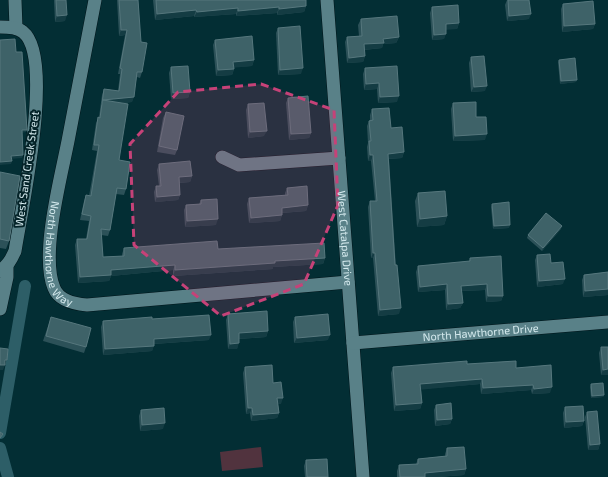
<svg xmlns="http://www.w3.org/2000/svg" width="608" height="477" font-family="'Exo 2',sans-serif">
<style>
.green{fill:#51333e}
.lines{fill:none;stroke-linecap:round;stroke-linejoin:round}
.canal{stroke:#2d5e67;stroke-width:12}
.minor-casing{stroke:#00151a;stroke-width:14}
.minor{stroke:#598188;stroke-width:13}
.wall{fill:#2c5158}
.shaded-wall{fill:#143c43}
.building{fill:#3e6268;stroke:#56777d}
.marked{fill:#c64278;fill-opacity:0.2;stroke:#c64278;stroke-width:3;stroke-dasharray:8 5;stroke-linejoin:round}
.labels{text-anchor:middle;stroke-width:4;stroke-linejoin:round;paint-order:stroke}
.street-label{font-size:11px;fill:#d5eaee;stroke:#042328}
</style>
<rect width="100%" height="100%" fill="#032e34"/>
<polygon class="green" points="261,447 263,467 222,471 220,452"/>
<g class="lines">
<g class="canal">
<polyline points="0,433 25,286"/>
<polyline points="0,448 8,477"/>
</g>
<defs>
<g id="minor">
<polyline points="15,0 16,28"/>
<path id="s1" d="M95 0C86 47 77 94 68 141 61 177 40 255 54 288 59 301 75 304 87 305L348 282"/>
<path id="s2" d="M327 0 363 477"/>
<path d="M0 27C8 27 17 27 23 32 55 57 21 212 15 251 11 260 8 265 0 271"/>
<polyline points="222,157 239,165 339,158"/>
<polyline points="0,309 7,277 7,266"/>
<path id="s3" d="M353 343 608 322"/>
</g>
</defs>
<use href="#minor" class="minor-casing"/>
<use href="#minor" class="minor"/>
</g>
<g class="wall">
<polygon points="54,0 66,0 65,21 55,22"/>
<polygon points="117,0 138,0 142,72 140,78 137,77 132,102 122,103 119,160 126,189 124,195 116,194 110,230 108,236 101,235 103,257 122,256 122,254 124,248 218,249 325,258 323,264 273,267 273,269 173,276 173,270 111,276 109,281 78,283 75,245 77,239 86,239 89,221 80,220 84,201 86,195 89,196 97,151 92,150 96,123 99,117 102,95 104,89 118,91 120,74 118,74 125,35 119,36"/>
<polygon points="153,0 306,0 306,6 304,12 277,15 277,13 236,16 236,14 194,17 194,16 155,20"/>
<polygon points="507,0 529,0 529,19 507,21 505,5"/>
<polygon points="563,4 595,24 593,29 562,32 561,9"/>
<polygon points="432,7 459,23 457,29 446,29 444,39 432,40 430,13"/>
<polygon points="361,19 399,37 396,43 383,44 382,48 364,50 365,56 363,62 347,63 345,42 347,37 359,36 358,25"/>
<polygon points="278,28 301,74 278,75 276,33"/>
<polygon points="215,40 254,60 252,66 234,67 234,69 232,75 216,76 213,45"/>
<polygon points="471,57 485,91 471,92 469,63"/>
<polygon points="559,60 576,82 560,84 558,62"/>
<polygon points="171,67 190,92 188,98 171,99 169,73"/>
<polygon points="365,68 397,102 378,103 377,89 364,90 363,74"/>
<polygon points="288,98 311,133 309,138 289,140 286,103"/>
<polygon points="453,103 476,117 485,140 453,141 451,109"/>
<polygon points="248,104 264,136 248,138 246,110"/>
<polygon points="372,109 391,128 404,152 402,158 389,159 399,314 378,316 373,258 371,258 368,207 370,201 375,201 371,161 368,161 367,147 368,143 367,126 369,121 370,120 370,115"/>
<polygon points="166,112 177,150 175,155 157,152 163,118"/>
<polygon points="159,164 192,176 190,182 179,183 180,195 178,200 155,202 154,192 156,186 159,186 157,170"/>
<polygon points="0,172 9,241 6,249 0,248"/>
<polygon points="287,188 308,205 306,211 282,213 282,215 280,221 249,223 247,204 249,198 285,195 285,193"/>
<polygon points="418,193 447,216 444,225 417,227 415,201"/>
<polygon points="201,200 216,225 185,227 184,210 186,205 199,204"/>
<polygon points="492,204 509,228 493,229 491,207"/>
<polygon points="561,229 542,251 527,238 528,235"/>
<polygon points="537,255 551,263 563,284 537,287 535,260"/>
<polygon points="470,258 503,296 501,301 486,302 485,290 462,291 463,303 460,308 446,310 445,290 418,292 416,272 418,266 469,262"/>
<polygon points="608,272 608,295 583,297 582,280 584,275"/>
<polygon points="228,314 268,331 266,337 239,339 237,349 228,349 226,320"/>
<polygon points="51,317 86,347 84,353 43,341"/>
<polygon points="295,317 328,340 294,343 293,322"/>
<polygon points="152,319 209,340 154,344 152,351 103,355 101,327 103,321"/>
<polygon points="601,347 608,375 601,375 599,353"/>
<polygon points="467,364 516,368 550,393 532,394 531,390 481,394 480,384 421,389 422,403 420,409 394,411 391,373 393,367"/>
<polygon points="245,367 273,383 281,404 278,404 279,413 277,418 251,421 250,413 246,414 243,373"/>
<polygon points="591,384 604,395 603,397 591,398 590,387"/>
<polygon points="436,405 452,419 450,424 435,426 434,410"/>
<polygon points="565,407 584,421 582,426 564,428 563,413"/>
<polygon points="141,410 163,429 140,431 139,416"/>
<polygon points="587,412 600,444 598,450 588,450 585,417"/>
<polygon points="447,448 466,469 464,475 437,477 397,477 397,471 399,465 416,464 418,459 445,456 445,454"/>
<polygon points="306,460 328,477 305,477 304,466"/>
</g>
<g class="shaded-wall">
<polygon points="306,6 304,12 277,15 279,9"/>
<polygon points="279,7 277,13 236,16 238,11"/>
<polygon points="238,8 236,14 194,17 197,12"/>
<polygon points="196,10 194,16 155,20 157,14"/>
<polygon points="531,14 529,19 507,21 509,16"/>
<polygon points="67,15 65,21 55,22 57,16"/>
<polygon points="459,23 457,29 444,30 446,24"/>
<polygon points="595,24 593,29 562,32 564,26"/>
<polygon points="121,30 127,30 125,35 119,36"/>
<polygon points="446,34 444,39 432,40 434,35"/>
<polygon points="399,37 396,43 383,44 382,48 362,50 364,44 383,39"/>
<polygon points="365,56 363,62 347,63 349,58"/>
<polygon points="254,60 252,66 231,68 233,62"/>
<polygon points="303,68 301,74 278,75 280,70"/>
<polygon points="234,69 232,75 216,76 218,70"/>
<polygon points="577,80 576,82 560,84 561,81"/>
<polygon points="379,83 377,89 364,90 366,84"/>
<polygon points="487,86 485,91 471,92 474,87"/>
<polygon points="190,92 188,98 171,99 173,93"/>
<polygon points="399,96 397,102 378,103 380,97"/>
<polygon points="134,97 132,102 101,105 103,100"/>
<polygon points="22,130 27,130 26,132 21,133"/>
<polygon points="267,131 264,136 248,138 250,132"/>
<polygon points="311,133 309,138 289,140 291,134"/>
<polygon points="487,134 485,140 453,141 455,136"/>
<polygon points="404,152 402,158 386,159 388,154"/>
<polygon points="23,155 22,158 10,159 11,156"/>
<polygon points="370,155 373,155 371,161 368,161"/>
<polygon points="12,161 11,164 0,165 0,162"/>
<polygon points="192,176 190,182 177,183 179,177"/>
<polygon points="180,195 178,200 155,202 157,197"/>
<polygon points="308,205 306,211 280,213 282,208"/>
<polygon points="282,215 280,221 249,223 251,218"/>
<polygon points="447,216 444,225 417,227 420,219"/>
<polygon points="218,219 216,225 185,227 187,221"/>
<polygon points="510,225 509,228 493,229 494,226"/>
<polygon points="562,226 561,229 542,251 543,248"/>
<polygon points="373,253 375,253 373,258 371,258"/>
<polygon points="325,258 323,264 273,267 273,269 173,276 175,270 275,261"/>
<polygon points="175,265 173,270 111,276 109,281 78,283 80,277 111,270"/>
<polygon points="565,279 563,284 537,287 539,281"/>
<polygon points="447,284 445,290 418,292 420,287"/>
<polygon points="487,284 485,290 459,291 461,286"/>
<polygon points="608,289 608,295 583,297 585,291"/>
<polygon points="488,296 503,296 501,301 486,302"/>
<polygon points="463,303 460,308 446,310 448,304"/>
<polygon points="401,308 399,314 378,316 380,310"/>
<polygon points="268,331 266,337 236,339 239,333"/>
<polygon points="211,335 209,340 152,344 154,339"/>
<polygon points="330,335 328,340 294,343 297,338"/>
<polygon points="239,343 237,349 228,349 230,344"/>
<polygon points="154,346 152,351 103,355 105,349"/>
<polygon points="0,365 5,365 3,370 0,370"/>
<polygon points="608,369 608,375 601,375 603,370"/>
<polygon points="482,379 480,384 418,390 420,384"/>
<polygon points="533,385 531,390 481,394 483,388"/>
<polygon points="552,387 550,393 532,394 534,389"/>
<polygon points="604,395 603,397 591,398 592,396"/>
<polygon points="277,398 283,398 281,404 275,404"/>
<polygon points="422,403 420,409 394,411 396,405"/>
<polygon points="248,408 252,408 250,413 246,414"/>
<polygon points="279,413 277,418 251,421 253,415"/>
<polygon points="452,419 450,424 435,426 437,420"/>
<polygon points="584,421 582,426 564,428 566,422"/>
<polygon points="165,423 163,429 140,431 142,425"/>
<polygon points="600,444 598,450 588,450 590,445"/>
<polygon points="466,469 464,475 437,477 423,477 425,473"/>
</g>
<g class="building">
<polygon points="56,0 66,0 67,15 57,16"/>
<polygon points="119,0 138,0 141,42 147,43 142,72 137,72 134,97 103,100 128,104 119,160 130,162 126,189 117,188 110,230 101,229 103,257 124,256 124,248 217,241 218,249 324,243 325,258 275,261 275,263 175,270 175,265 111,270 111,275 80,277 77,239 87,239 91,216 82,214 86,195 91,196 99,145 94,145 98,117 100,118 104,89 119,91 122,69 120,68 127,30 121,30"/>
<polygon points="156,0 306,0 306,6 279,9 279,7 238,11 238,8 197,12 196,10 157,14"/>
<polygon points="508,0 529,0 531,14 509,16"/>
<polygon points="593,1 595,24 564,26 563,4"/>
<polygon points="458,5 459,23 446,24 446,34 434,35 432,7"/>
<polygon points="397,16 399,37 383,39 384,43 364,44 365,56 349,58 347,37 362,36 361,19"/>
<polygon points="300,26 303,68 280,70 278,28"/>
<polygon points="252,36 254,60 233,62 234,69 218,70 215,40"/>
<polygon points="15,39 16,52 22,52 27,130 22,130 23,155 11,156 12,161 0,162 0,40"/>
<polygon points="484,56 487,86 474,87 471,57"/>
<polygon points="575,58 577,80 561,81 559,60"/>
<polygon points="188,66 190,92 173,93 171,67"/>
<polygon points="397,66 399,96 380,97 379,83 366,84 365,68"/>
<polygon points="308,96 311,133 291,134 288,98"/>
<polygon points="476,102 476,117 486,117 487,134 455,136 453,103"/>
<polygon points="264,103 267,131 250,132 248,104"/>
<polygon points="389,108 391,128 402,127 404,152 388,154 395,265 397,265 401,308 380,310 375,253 373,253 370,201 377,201 373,155 370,155 369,141 371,141 369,121 373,120 372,109"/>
<polygon points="166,112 184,116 177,150 159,146"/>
<polygon points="190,161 192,176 179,177 180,195 157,197 156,186 161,186 159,164"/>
<polygon points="0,172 20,176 9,241 0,239"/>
<polygon points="307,186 308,205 282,208 282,215 251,218 249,198 288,195 287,188"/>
<polygon points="445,191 447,216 420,219 418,193"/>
<polygon points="217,199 218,219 187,221 186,205 201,204 201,200"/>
<polygon points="509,202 510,225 494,226 492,204"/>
<polygon points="546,213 562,226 543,248 528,235"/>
<polygon points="550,254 551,263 563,262 565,279 539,281 537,255"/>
<polygon points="501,256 503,296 488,296 487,284 461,286 463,303 448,304 447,284 420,287 418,266 470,261 470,258"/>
<polygon points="608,272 608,289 585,291 584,275"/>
<polygon points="267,311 268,331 239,333 239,343 230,344 228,314"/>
<polygon points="328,314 330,335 297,338 295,317"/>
<polygon points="209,315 211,335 154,339 154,346 105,349 103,321 152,317 152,319"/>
<polygon points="51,317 91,328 86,347 46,336"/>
<polygon points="601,347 608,347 608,369 603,370"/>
<polygon points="0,348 8,349 7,360 5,360 5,365 0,365"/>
<polygon points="467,361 467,364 516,361 516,368 551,365 552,387 534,389 533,385 483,388 482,379 420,384 422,403 396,405 393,367"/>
<polygon points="272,365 273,383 281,382 283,398 277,398 279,413 253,415 252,408 248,408 245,367"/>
<polygon points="603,383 604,395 592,396 591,384"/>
<polygon points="451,403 452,419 437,420 436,405"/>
<polygon points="583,406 584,421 566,422 565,407"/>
<polygon points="164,408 165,423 142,425 141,410"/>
<polygon points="597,411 600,444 590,445 587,412"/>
<polygon points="0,432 3,434 0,438"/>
<polygon points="464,447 466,469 425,473 425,477 400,477 399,465 418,464 418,459 447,456 447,448"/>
<polygon points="327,459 328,477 307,477 306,460"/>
</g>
<path class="marked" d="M261 84 334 110 338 205 304 284 221 316 134 245 130 144 178 92Z"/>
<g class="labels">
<g class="street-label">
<text transform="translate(27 169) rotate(-82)" y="4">West Sand Creek Street</text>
<text dy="4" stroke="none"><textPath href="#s2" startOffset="239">West Catalpa Drive</textPath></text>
<text dy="4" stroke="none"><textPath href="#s1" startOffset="261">North Hawthorne Way</textPath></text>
<text dy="4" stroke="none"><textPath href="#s3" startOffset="128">North Hawthorne Drive</textPath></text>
</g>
</g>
</svg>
